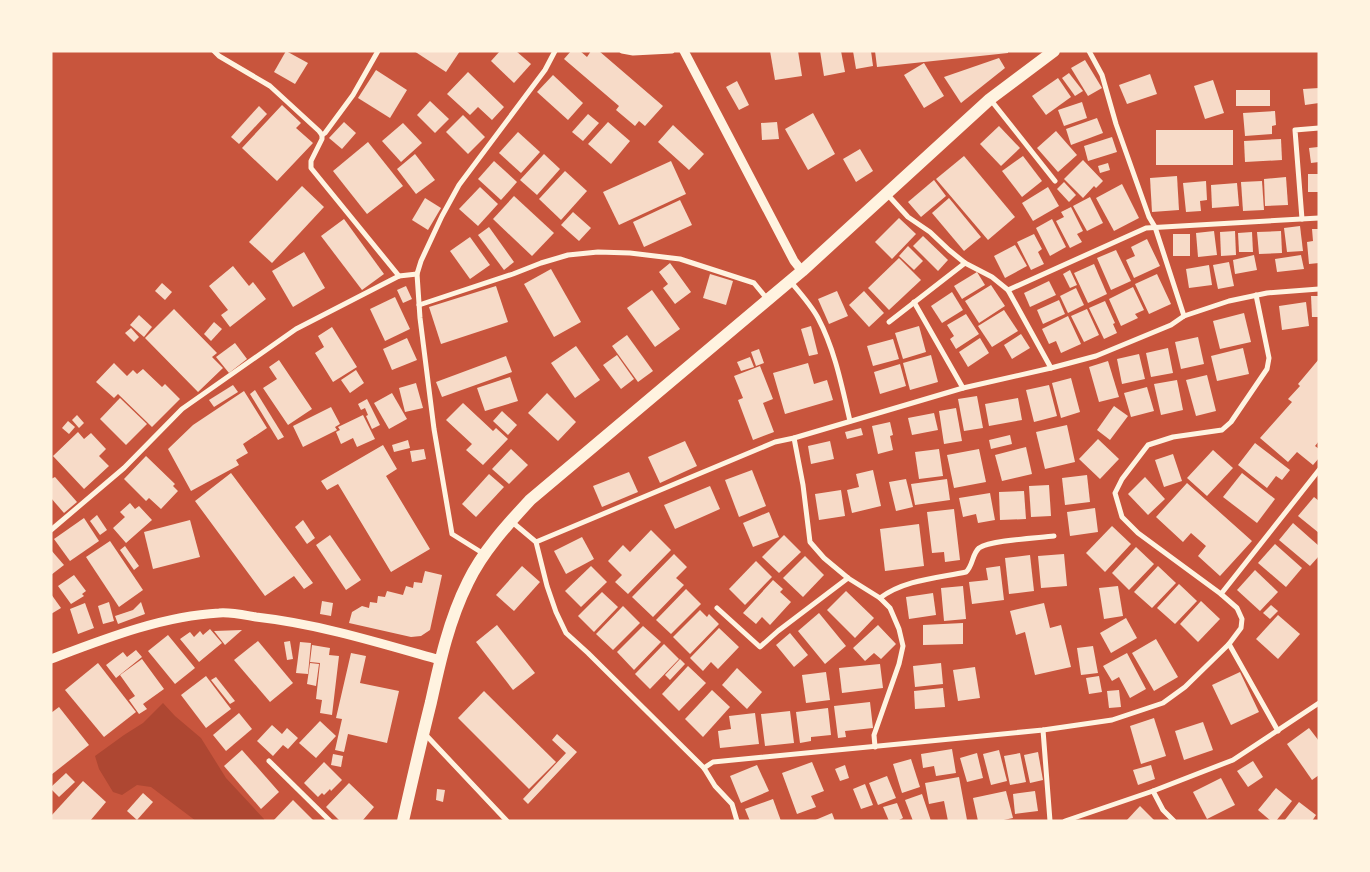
<svg xmlns="http://www.w3.org/2000/svg" width="1370" height="872" font-family="Rubik,sans-serif">
<style>
.green{fill:#ae4732}
.building{fill:#f7dbc8}
.lines{fill:none;stroke-linecap:round;stroke-linejoin:round}
.minor{stroke:#fff3e0;stroke-width:5}
.tertiary{stroke:#fff3e0;stroke-width:9}
.primary{stroke:#fff3e0;stroke-width:12}
</style>
<rect width="100%" height="100%" fill="#c8553d"/>
<polygon class="green" points="163,703 175,716 201,738 226,778 264,819 264,821 196,821 151,787 137,785 122,795 113,792 99,769 95,756 124,735 143,723"/>
<g class="building">
<polygon points="286,51 308,63 295,84 274,72"/>
<polygon points="414,51 460,51 446,72"/>
<polygon points="500,51 516,51 531,64 514,83 491,61"/>
<polygon points="571,51 580,51 587,57 591,51 599,51 663,106 645,126 639,121 635,126 616,110 619,106 564,59"/>
<polygon points="770,51 798,51 802,76 775,80"/>
<polygon points="820,51 841,51 845,72 824,76"/>
<polygon points="853,51 871,51 873,66 856,69"/>
<polygon points="875,51 1008,51 1008,53 877,67"/>
<polygon points="999,58 1005,68 961,103 944,77"/>
<polygon points="1085,60 1102,88 1088,96 1071,68"/>
<polygon points="924,63 944,96 924,108 904,75"/>
<polygon points="376,70 407,90 390,118 358,98"/>
<polygon points="468,72 504,107 492,120 478,107 470,115 447,94"/>
<polygon points="1069,73 1083,91 1075,96 1062,78"/>
<polygon points="1150,74 1157,94 1127,104 1119,85"/>
<polygon points="553,75 583,103 568,120 537,92"/>
<polygon points="1058,78 1071,97 1046,115 1032,96"/>
<polygon points="1213,80 1224,113 1205,119 1194,86"/>
<polygon points="737,81 749,105 739,110 726,87"/>
<polygon points="1319,88 1319,103 1305,105 1303,89"/>
<rect x="1236" y="90" width="34" height="16"/>
<polygon points="430,101 449,119 435,133 417,115"/>
<polygon points="1082,102 1087,118 1064,126 1058,110"/>
<polygon points="282,105 301,123 296,128 313,143 277,181 242,148"/>
<polygon points="259,106 267,114 239,144 231,137"/>
<polygon points="1275,111 1276,125 1272,126 1272,134 1245,136 1243,113"/>
<polygon points="813,113 835,154 808,170 785,129"/>
<polygon points="588,114 599,123 583,141 572,132"/>
<polygon points="463,115 485,137 468,154 446,132"/>
<polygon points="1097,118 1103,133 1071,145 1066,129"/>
<polygon points="344,122 356,133 342,149 329,138"/>
<polygon points="608,122 630,141 611,164 588,144"/>
<polygon points="777,122 779,139 762,140 761,123"/>
<polygon points="403,123 422,143 401,162 382,141"/>
<polygon points="673,125 704,154 689,170 658,142"/>
<polygon points="999,126 1020,148 1001,166 980,144"/>
<rect x="1156" y="130" width="77" height="35"/>
<polygon points="1056,131 1077,155 1058,172 1037,148"/>
<polygon points="518,132 540,152 521,173 499,153"/>
<polygon points="1112,137 1117,152 1088,161 1084,146"/>
<polygon points="1281,139 1282,160 1245,162 1244,141"/>
<polygon points="368,142 403,186 367,214 333,171"/>
<polygon points="1318,147 1319,162 1311,163 1309,148"/>
<polygon points="860,149 873,171 856,182 843,159"/>
<polygon points="415,154 435,180 416,194 397,169"/>
<polygon points="544,154 560,169 537,195 520,180"/>
<polygon points="964,156 1015,217 988,240 936,179"/>
<polygon points="1023,156 1042,181 1022,197 1002,171"/>
<polygon points="1083,160 1103,181 1096,188 1094,186 1083,198 1064,179"/>
<polygon points="494,161 517,182 501,200 478,179"/>
<polygon points="671,161 686,194 619,225 603,192"/>
<polygon points="1108,163 1110,170 1100,173 1098,166"/>
<polygon points="565,171 587,191 561,220 539,199"/>
<rect x="1308" y="174" width="11" height="18"/>
<polygon points="1177,176 1179,210 1152,212 1150,178"/>
<polygon points="1286,177 1288,205 1265,206 1264,179"/>
<polygon points="934,180 946,196 921,217 908,202"/>
<polygon points="1206,181 1207,200 1200,201 1201,211 1186,212 1183,183"/>
<polygon points="1262,181 1264,210 1243,211 1241,182"/>
<polygon points="1064,182 1076,195 1069,202 1057,189"/>
<polygon points="1237,183 1239,206 1212,208 1211,185"/>
<polygon points="1122,184 1139,218 1114,231 1096,198"/>
<polygon points="302,186 324,207 272,263 249,242"/>
<polygon points="480,187 498,204 478,226 459,209"/>
<polygon points="1048,187 1059,206 1033,221 1022,203"/>
<polygon points="514,196 554,233 532,256 493,219"/>
<polygon points="1090,197 1103,223 1087,231 1073,206"/>
<polygon points="425,198 441,208 428,230 412,220"/>
<polygon points="949,198 981,237 964,251 932,213"/>
<polygon points="680,200 692,225 644,247 633,222"/>
<polygon points="1071,207 1083,231 1077,234 1082,242 1070,248 1056,221 1064,217 1061,212"/>
<polygon points="573,212 591,228 579,241 561,225"/>
<polygon points="899,218 916,234 892,259 875,242"/>
<polygon points="344,219 384,274 362,290 321,236"/>
<polygon points="1052,219 1066,247 1050,256 1036,228"/>
<polygon points="1300,226 1303,251 1287,252 1284,228"/>
<polygon points="489,227 514,262 504,270 478,235"/>
<polygon points="1312,229 1319,229 1319,263 1309,264 1307,242 1313,241"/>
<polygon points="1214,231 1217,255 1198,257 1196,233"/>
<polygon points="1235,231 1236,255 1221,256 1220,232"/>
<polygon points="1281,231 1282,253 1259,254 1257,232"/>
<polygon points="1252,232 1253,252 1239,252 1238,233"/>
<polygon points="1034,234 1042,249 1038,252 1044,264 1031,270 1017,242"/>
<rect x="1173" y="234" width="17" height="22"/>
<polygon points="923,236 948,260 938,271 913,246"/>
<polygon points="470,237 490,265 470,279 450,251"/>
<polygon points="1147,239 1160,266 1134,278 1126,260 1135,256 1131,247"/>
<polygon points="1015,245 1027,266 1005,278 994,256"/>
<polygon points="908,246 923,261 914,270 899,256"/>
<polygon points="1116,250 1131,281 1111,290 1097,258"/>
<polygon points="304,252 325,288 293,307 272,271"/>
<polygon points="1254,255 1257,270 1235,274 1233,260"/>
<polygon points="1301,255 1304,269 1277,272 1275,259"/>
<polygon points="899,258 921,280 889,310 868,288"/>
<polygon points="1229,262 1234,286 1218,289 1213,265"/>
<polygon points="670,263 691,292 675,304 663,288 668,284 659,272"/>
<polygon points="1094,264 1107,294 1088,303 1074,273"/>
<polygon points="1209,265 1212,285 1189,288 1186,269"/>
<polygon points="233,266 249,286 253,282 266,299 230,327 221,315 228,310 209,286"/>
<polygon points="551,269 581,322 554,337 524,284"/>
<polygon points="1070,270 1077,285 1070,288 1063,274"/>
<polygon points="977,272 985,285 962,299 954,286"/>
<polygon points="710,274 733,281 726,305 703,298"/>
<polygon points="1157,274 1171,304 1149,314 1135,284"/>
<polygon points="1049,281 1056,295 1030,307 1024,293"/>
<polygon points="162,283 172,292 165,300 155,291"/>
<polygon points="991,285 1005,306 979,323 965,301"/>
<polygon points="406,286 412,299 403,303 397,290"/>
<polygon points="496,286 508,322 441,344 429,307"/>
<polygon points="1133,287 1144,310 1135,314 1138,318 1121,326 1109,299"/>
<polygon points="1076,288 1084,305 1068,313 1060,296"/>
<polygon points="652,290 680,329 655,347 627,308"/>
<polygon points="837,291 848,316 829,324 818,299"/>
<polygon points="864,291 884,313 869,327 849,305"/>
<polygon points="952,292 963,310 942,323 931,306"/>
<polygon points="1311,296 1319,296 1319,317 1312,317"/>
<polygon points="395,297 410,329 385,341 370,309"/>
<polygon points="1059,300 1065,314 1043,324 1037,310"/>
<polygon points="1105,301 1115,323 1113,324 1117,333 1104,339 1089,308"/>
<polygon points="1306,302 1309,326 1282,330 1279,306"/>
<polygon points="174,309 217,353 212,357 223,368 198,392 145,338"/>
<polygon points="1087,309 1099,335 1084,342 1071,316"/>
<polygon points="1004,310 1018,331 992,347 978,326"/>
<polygon points="1244,313 1251,342 1220,349 1213,321"/>
<polygon points="966,314 979,334 956,349 950,339 954,336 947,325"/>
<polygon points="139,315 152,327 144,337 130,325"/>
<polygon points="1068,316 1081,344 1061,353 1056,341 1049,344 1042,329"/>
<polygon points="214,322 222,329 211,341 204,334"/>
<polygon points="811,326 818,354 809,356 801,329"/>
<polygon points="919,326 926,352 903,359 895,333"/>
<polygon points="332,327 357,367 333,382 315,353 324,347 318,336"/>
<polygon points="131,328 139,337 134,342 125,333"/>
<polygon points="1021,334 1030,348 1012,359 1004,345"/>
<polygon points="627,335 653,371 638,382 612,346"/>
<polygon points="1198,337 1204,364 1181,369 1175,342"/>
<polygon points="407,338 417,360 392,370 383,349"/>
<polygon points="980,338 989,353 968,367 959,352"/>
<polygon points="893,339 899,359 873,366 867,346"/>
<polygon points="235,343 247,359 229,373 216,357"/>
<polygon points="576,346 600,380 575,398 551,363"/>
<polygon points="1168,348 1173,373 1151,377 1146,353"/>
<polygon points="1243,348 1249,374 1217,381 1211,356"/>
<polygon points="759,349 764,363 756,366 751,352"/>
<polygon points="1139,354 1145,379 1122,384 1117,359"/>
<polygon points="617,355 634,379 621,389 603,365"/>
<polygon points="931,355 938,382 910,390 903,363"/>
<polygon points="506,356 512,372 442,397 436,382"/>
<polygon points="750,357 754,367 741,371 737,362"/>
<polygon points="1319,359 1319,441 1315,446 1319,449 1319,458 1313,465 1297,452 1288,462 1260,438 1292,402 1288,399 1300,386 1298,384"/>
<polygon points="279,360 312,409 288,425 263,388 277,379 269,367"/>
<polygon points="1108,361 1119,397 1099,402 1089,367"/>
<polygon points="114,363 127,376 133,370 137,374 143,369 162,387 165,384 180,399 152,427 118,394 114,398 96,382"/>
<polygon points="808,363 814,384 827,380 833,400 785,414 773,373"/>
<polygon points="900,364 906,386 880,394 874,372"/>
<polygon points="760,366 773,399 763,403 774,432 753,440 738,400 743,398 734,376"/>
<polygon points="356,370 364,383 350,393 341,380"/>
<polygon points="1207,375 1216,411 1196,416 1186,380"/>
<polygon points="510,377 518,401 485,411 477,388"/>
<polygon points="1071,378 1080,412 1061,418 1052,383"/>
<polygon points="1177,380 1183,410 1161,415 1154,384"/>
<polygon points="416,383 423,408 405,412 399,388"/>
<polygon points="233,385 238,392 214,407 209,400"/>
<polygon points="1049,385 1057,416 1034,422 1026,390"/>
<polygon points="1147,387 1154,411 1131,417 1124,393"/>
<polygon points="255,390 284,437 278,440 250,394"/>
<polygon points="244,391 267,428 243,444 248,453 236,460 239,465 191,491 168,449 193,425"/>
<polygon points="392,393 407,419 389,429 374,403"/>
<polygon points="547,393 576,422 558,441 528,413"/>
<polygon points="977,396 983,428 964,431 958,399"/>
<polygon points="120,398 147,424 126,445 100,419"/>
<polygon points="1018,398 1022,420 989,426 985,404"/>
<polygon points="367,399 380,425 372,429 366,416 368,415 365,408 361,410 358,404"/>
<polygon points="463,403 493,431 496,428 508,439 483,465 466,450 472,444 446,420"/>
<polygon points="1114,406 1128,416 1110,440 1097,430"/>
<polygon points="331,407 340,424 335,427 337,430 303,447 293,426"/>
<polygon points="956,408 962,441 944,444 939,411"/>
<polygon points="502,411 517,425 508,435 493,421"/>
<polygon points="934,413 938,430 912,435 908,418"/>
<polygon points="77,415 84,423 79,428 72,420"/>
<polygon points="363,415 375,439 357,447 353,438 341,444 336,432 340,430 338,427"/>
<polygon points="68,421 75,427 69,434 62,428"/>
<polygon points="890,422 893,435 890,436 893,450 878,454 872,426"/>
<polygon points="1067,425 1075,462 1045,469 1036,432"/>
<polygon points="861,428 863,435 847,439 845,432"/>
<polygon points="78,432 84,439 91,433 106,449 99,456 109,466 84,489 53,456"/>
<polygon points="1010,435 1012,444 991,449 989,440"/>
<polygon points="1098,439 1119,459 1100,479 1079,459"/>
<polygon points="408,440 410,448 394,452 392,445"/>
<polygon points="685,441 697,466 660,483 648,457"/>
<polygon points="830,441 834,459 811,464 808,446"/>
<polygon points="1255,443 1290,470 1282,480 1276,476 1267,488 1238,465"/>
<polygon points="383,445 397,469 386,476 430,549 391,572 338,484 327,490 321,481"/>
<polygon points="1026,447 1032,474 1002,481 995,455"/>
<polygon points="424,449 426,459 412,462 410,451"/>
<polygon points="511,449 528,465 509,484 492,469"/>
<polygon points="939,449 943,476 919,479 915,452"/>
<polygon points="979,449 986,482 954,488 947,455"/>
<polygon points="1213,450 1233,468 1207,496 1187,478"/>
<polygon points="1173,454 1182,481 1164,487 1155,460"/>
<polygon points="146,456 175,484 173,486 178,491 161,509 149,498 146,501 124,479"/>
<polygon points="752,470 766,506 739,517 725,480"/>
<polygon points="873,470 881,506 852,513 847,490 859,487 856,474"/>
<polygon points="629,472 638,492 602,507 593,486"/>
<polygon points="231,473 313,583 304,589 294,576 265,596 195,501"/>
<polygon points="1242,473 1275,499 1257,523 1223,497"/>
<polygon points="489,474 504,487 476,517 462,504"/>
<polygon points="1087,475 1090,502 1065,505 1062,478"/>
<polygon points="55,477 77,502 64,513 51,498 51,479"/>
<polygon points="1145,477 1165,499 1148,515 1128,494"/>
<polygon points="906,479 913,507 896,511 889,482"/>
<polygon points="947,479 950,500 915,505 911,484"/>
<polygon points="1187,483 1252,541 1220,576 1198,556 1206,546 1191,533 1183,542 1156,517"/>
<polygon points="1049,485 1051,516 1031,517 1029,486"/>
<polygon points="710,486 720,509 675,529 664,505"/>
<polygon points="841,490 845,516 819,520 815,494"/>
<polygon points="1024,491 1026,519 1000,520 999,492"/>
<polygon points="990,493 995,520 978,523 976,514 963,517 959,498"/>
<polygon points="1314,497 1319,501 1319,533 1298,516"/>
<polygon points="130,503 135,509 139,506 152,520 126,543 113,528 125,517 120,512"/>
<polygon points="1095,508 1098,532 1070,536 1067,512"/>
<polygon points="954,509 960,560 945,562 944,552 932,553 927,512"/>
<polygon points="769,512 779,537 753,547 743,523"/>
<polygon points="97,515 107,530 100,535 90,521"/>
<polygon points="84,518 99,541 70,561 54,539"/>
<polygon points="190,520 200,557 153,569 144,532"/>
<polygon points="303,520 315,538 307,544 295,527"/>
<polygon points="1293,523 1319,546 1319,556 1310,566 1279,540"/>
<polygon points="919,524 924,566 885,571 880,529"/>
<polygon points="1112,526 1131,544 1105,572 1086,553"/>
<polygon points="651,530 671,550 628,594 615,582 622,575 608,561 623,545 630,552"/>
<polygon points="330,535 361,580 346,590 316,545"/>
<polygon points="784,535 801,552 779,573 762,557"/>
<polygon points="582,537 594,559 566,574 554,551"/>
<polygon points="110,541 143,590 119,607 86,557"/>
<polygon points="1275,544 1302,568 1286,587 1258,563"/>
<polygon points="125,546 139,566 134,570 120,550"/>
<polygon points="1136,547 1154,564 1129,590 1112,573"/>
<polygon points="51,550 64,565 51,575"/>
<polygon points="674,554 687,567 676,578 684,585 653,617 632,597"/>
<polygon points="1064,554 1067,586 1041,588 1038,556"/>
<polygon points="1030,555 1034,591 1009,594 1005,558"/>
<polygon points="805,556 824,575 803,597 783,578"/>
<polygon points="756,561 772,577 745,605 729,589"/>
<polygon points="522,566 540,582 514,611 496,595"/>
<polygon points="591,566 607,582 581,607 565,591"/>
<polygon points="1000,566 1004,600 972,604 969,582 988,580 986,568"/>
<polygon points="1158,566 1176,583 1152,608 1134,592"/>
<polygon points="1255,570 1278,592 1260,611 1237,590"/>
<polygon points="425,571 442,575 430,630 421,636 411,637 349,623 352,612 362,606 369,608 370,602 377,603 378,596 385,597 387,591 403,595 406,586 413,588 414,582 422,583"/>
<polygon points="74,575 86,591 82,594 84,596 71,604 58,586"/>
<polygon points="773,580 783,589 780,592 791,602 770,625 762,617 756,624 743,613"/>
<polygon points="1179,584 1197,601 1175,624 1157,608"/>
<polygon points="963,586 966,619 944,621 941,588"/>
<polygon points="1118,586 1123,616 1104,619 1099,588"/>
<polygon points="686,589 701,604 671,634 656,620"/>
<polygon points="846,591 874,618 855,638 827,610"/>
<polygon points="602,592 618,607 594,632 578,616"/>
<polygon points="933,593 936,615 909,619 906,597"/>
<polygon points="51,594 61,608 51,614"/>
<polygon points="322,601 333,603 331,616 320,614"/>
<polygon points="1201,601 1220,619 1198,642 1180,624"/>
<polygon points="109,602 114,621 103,624 98,606"/>
<polygon points="141,602 145,614 118,624 115,616 133,610"/>
<polygon points="85,603 94,628 78,634 70,609"/>
<polygon points="1044,603 1050,628 1061,625 1071,667 1035,675 1025,632 1016,635 1010,611"/>
<polygon points="1271,605 1278,611 1270,619 1263,613"/>
<polygon points="623,606 640,623 613,650 596,634"/>
<polygon points="700,610 707,617 709,614 719,624 690,654 673,637"/>
<polygon points="819,613 846,646 825,664 798,631"/>
<polygon points="1278,615 1300,634 1278,659 1256,639"/>
<polygon points="1126,618 1137,638 1111,653 1100,633"/>
<polygon points="963,623 963,644 923,645 923,625"/>
<polygon points="497,625 535,673 513,690 476,642"/>
<polygon points="878,625 896,644 881,659 874,653 865,661 853,648"/>
<polygon points="643,626 661,642 634,670 617,652"/>
<polygon points="719,628 739,647 718,669 711,662 703,671 690,658"/>
<polygon points="210,629 222,643 199,662 180,639 190,632 194,637 200,631 203,635"/>
<polygon points="242,630 225,645 214,631"/>
<polygon points="790,633 808,655 794,667 776,645"/>
<polygon points="168,635 195,668 175,684 148,651"/>
<polygon points="1156,639 1178,677 1154,691 1132,653"/>
<polygon points="258,641 293,683 270,702 234,660"/>
<polygon points="290,641 293,659 287,660 284,642"/>
<polygon points="300,642 311,643 308,674 296,673"/>
<polygon points="664,644 679,659 650,689 635,674"/>
<polygon points="312,645 330,648 329,655 339,656 332,715 320,713 322,700 316,699 320,663 310,662"/>
<polygon points="1093,646 1098,673 1081,675 1077,648"/>
<polygon points="136,650 142,657 116,678 106,665 123,652 127,657"/>
<polygon points="351,653 366,656 360,683 399,691 387,743 348,734 344,752 335,750 342,719 336,718"/>
<polygon points="1127,653 1146,689 1130,698 1119,677 1112,681 1103,666"/>
<polygon points="142,659 164,689 143,704 147,709 139,714 129,700 135,696 120,675"/>
<polygon points="680,659 685,664 670,680 665,675"/>
<polygon points="98,663 136,712 104,737 65,690"/>
<polygon points="310,663 319,664 316,686 307,684"/>
<polygon points="941,663 943,684 915,687 913,666"/>
<polygon points="880,664 883,688 842,693 839,668"/>
<polygon points="688,666 706,683 679,711 662,694"/>
<polygon points="975,667 980,698 958,701 953,670"/>
<polygon points="737,668 762,692 747,709 722,685"/>
<polygon points="826,672 830,700 806,703 802,675"/>
<polygon points="1240,672 1259,712 1231,725 1212,685"/>
<polygon points="206,676 231,709 206,728 181,695"/>
<polygon points="1099,676 1102,692 1089,694 1086,678"/>
<polygon points="216,677 235,701 230,704 211,680"/>
<polygon points="943,688 945,707 915,709 914,691"/>
<polygon points="712,690 730,707 703,737 685,719"/>
<polygon points="1119,690 1121,707 1109,708 1107,691"/>
<polygon points="484,691 556,762 529,789 458,718"/>
<polygon points="870,702 873,728 845,731 846,737 838,738 834,706"/>
<polygon points="59,707 89,745 51,775 51,713"/>
<polygon points="828,708 831,735 811,737 811,741 800,743 796,712"/>
<polygon points="790,711 794,743 765,746 761,714"/>
<polygon points="239,713 252,729 226,751 213,735"/>
<polygon points="755,713 759,744 720,748 718,731 731,729 729,716"/>
<polygon points="1154,718 1166,756 1141,764 1130,726"/>
<polygon points="320,721 336,736 316,758 299,743"/>
<polygon points="1203,722 1213,750 1184,760 1175,731"/>
<polygon points="272,725 282,734 287,728 298,738 288,749 283,745 273,756 257,741"/>
<polygon points="1309,728 1319,741 1319,775 1312,780 1287,744"/>
<polygon points="557,734 577,752 528,804 523,799 566,753 552,740"/>
<polygon points="952,749 956,773 936,776 934,766 923,768 921,754"/>
<polygon points="242,750 279,792 261,809 224,766"/>
<polygon points="999,750 1007,781 991,785 983,754"/>
<polygon points="1038,752 1043,780 1030,783 1024,755"/>
<polygon points="977,753 983,778 967,782 960,758"/>
<polygon points="1020,753 1026,782 1010,785 1004,756"/>
<polygon points="333,754 343,756 341,767 331,765"/>
<polygon points="911,759 920,787 902,793 893,764"/>
<polygon points="1253,761 1263,777 1248,787 1237,771"/>
<polygon points="324,762 342,780 331,791 330,789 324,795 322,793 318,797 304,783"/>
<polygon points="812,762 824,791 811,796 816,807 797,814 782,773"/>
<polygon points="757,765 769,791 741,803 730,776"/>
<polygon points="845,765 849,778 840,781 835,769"/>
<polygon points="1151,765 1155,779 1138,785 1133,770"/>
<polygon points="66,773 75,782 59,797 51,789 51,787"/>
<polygon points="887,776 896,798 878,805 869,783"/>
<polygon points="959,777 967,820 948,821 944,801 929,804 925,783"/>
<polygon points="1221,778 1235,805 1207,819 1193,792"/>
<polygon points="83,781 106,802 90,821 52,821 51,816"/>
<polygon points="349,783 374,807 363,820 364,821 340,821 326,807"/>
<polygon points="865,784 873,805 861,809 853,789"/>
<polygon points="1276,788 1292,801 1276,821 1271,821 1258,810"/>
<polygon points="437,789 445,790 443,802 436,800"/>
<polygon points="1006,791 1013,818 999,821 978,821 973,798"/>
<polygon points="1035,791 1038,811 1015,814 1013,794"/>
<polygon points="143,793 153,802 137,820 127,811"/>
<polygon points="922,794 931,821 913,821 905,800"/>
<polygon points="773,799 781,821 750,821 745,809"/>
<polygon points="293,800 314,821 273,821"/>
<polygon points="1299,802 1316,815 1312,821 1284,821"/>
<polygon points="897,803 903,818 897,821 889,821 883,807"/>
<polygon points="1140,806 1155,821 1126,821"/>
<polygon points="832,813 835,821 813,821"/>
</g>
<g class="lines">
<g class="minor">
<polyline points="214,51 219,56 270,86 319,131 322,135 322,139 311,161 311,168 399,276"/>
<polyline points="622,51 633,53 672,51"/>
<polyline points="1089,51 1102,75 1116,124 1149,217 1155,227 1184,316"/>
<polyline points="990,99 1055,181"/>
<polyline points="322,135 325,133 353,95 378,51"/>
<polyline points="887,194 908,217 930,232 949,250 965,263 992,277 1008,290 1051,368"/>
<polyline points="1302,219 1295,130 1319,128"/>
<path d="M790 281C800 293 811 305 818 318 835 350 842 387 850 421"/>
<polyline points="1008,290 1146,228 1319,218"/>
<polyline points="914,302 963,388"/>
<polyline points="419,305 513,274 541,263 568,255 598,252 630,253 680,259 754,283 768,300"/>
<polyline points="889,322 965,263"/>
<polyline points="794,438 803,485 810,542 824,558 848,578 880,598 890,608 899,629 903,646 899,664 874,735 875,747"/>
<polyline points="511,521 536,542 547,586 556,612 566,633 588,653 704,768 715,786 732,804 737,821"/>
<polyline points="51,530 124,468 182,409 296,329 399,276 417,274"/>
<polyline points="536,542 775,442 794,438 963,388 1051,368 1096,356 1171,325 1184,316 1229,301 1267,293 1319,289"/>
<polyline points="484,554 452,534 434,429 420,318 417,274 421,261 442,216 459,185 545,70 555,51"/>
<polyline points="1221,594 1319,470"/>
<path d="M880 598C904 580 937 578 966 572 973 566 972 554 979 548 991 540 1038 538 1054 536"/>
<polyline points="717,608 760,647 778,631 848,578"/>
<polyline points="1229,644 1278,731"/>
<polyline points="1043,730 1050,821"/>
<polyline points="424,733 507,821"/>
<polyline points="269,761 330,821"/>
<polyline points="704,768 713,762 1043,730 1112,720 1163,703 1185,687 1229,644 1241,628 1242,619 1237,608 1221,594 1138,533 1122,517 1115,493 1122,479 1148,445 1173,437 1222,430 1231,422 1267,369 1269,358 1256,295"/>
<polyline points="1153,791 1163,810 1174,821"/>
<polyline points="1065,821 1153,791 1233,760 1319,703"/>
</g>
<g class="tertiary">
<polyline points="684,51 794,261 802,271"/>
<path d="M51 659C104 639 162 616 219 613 231 612 244 615 256 617 319 624 380 643 440 660"/>
</g>
<path class="primary" d="M403 821C412 781 421 742 431 702 440 661 449 620 468 582 483 551 507 525 530 500L802 271 990 99 1054 51"/>
</g>
<rect width="1370" height="872" fill="none" stroke="#fff3e0" stroke-width="105"/>
</svg>
